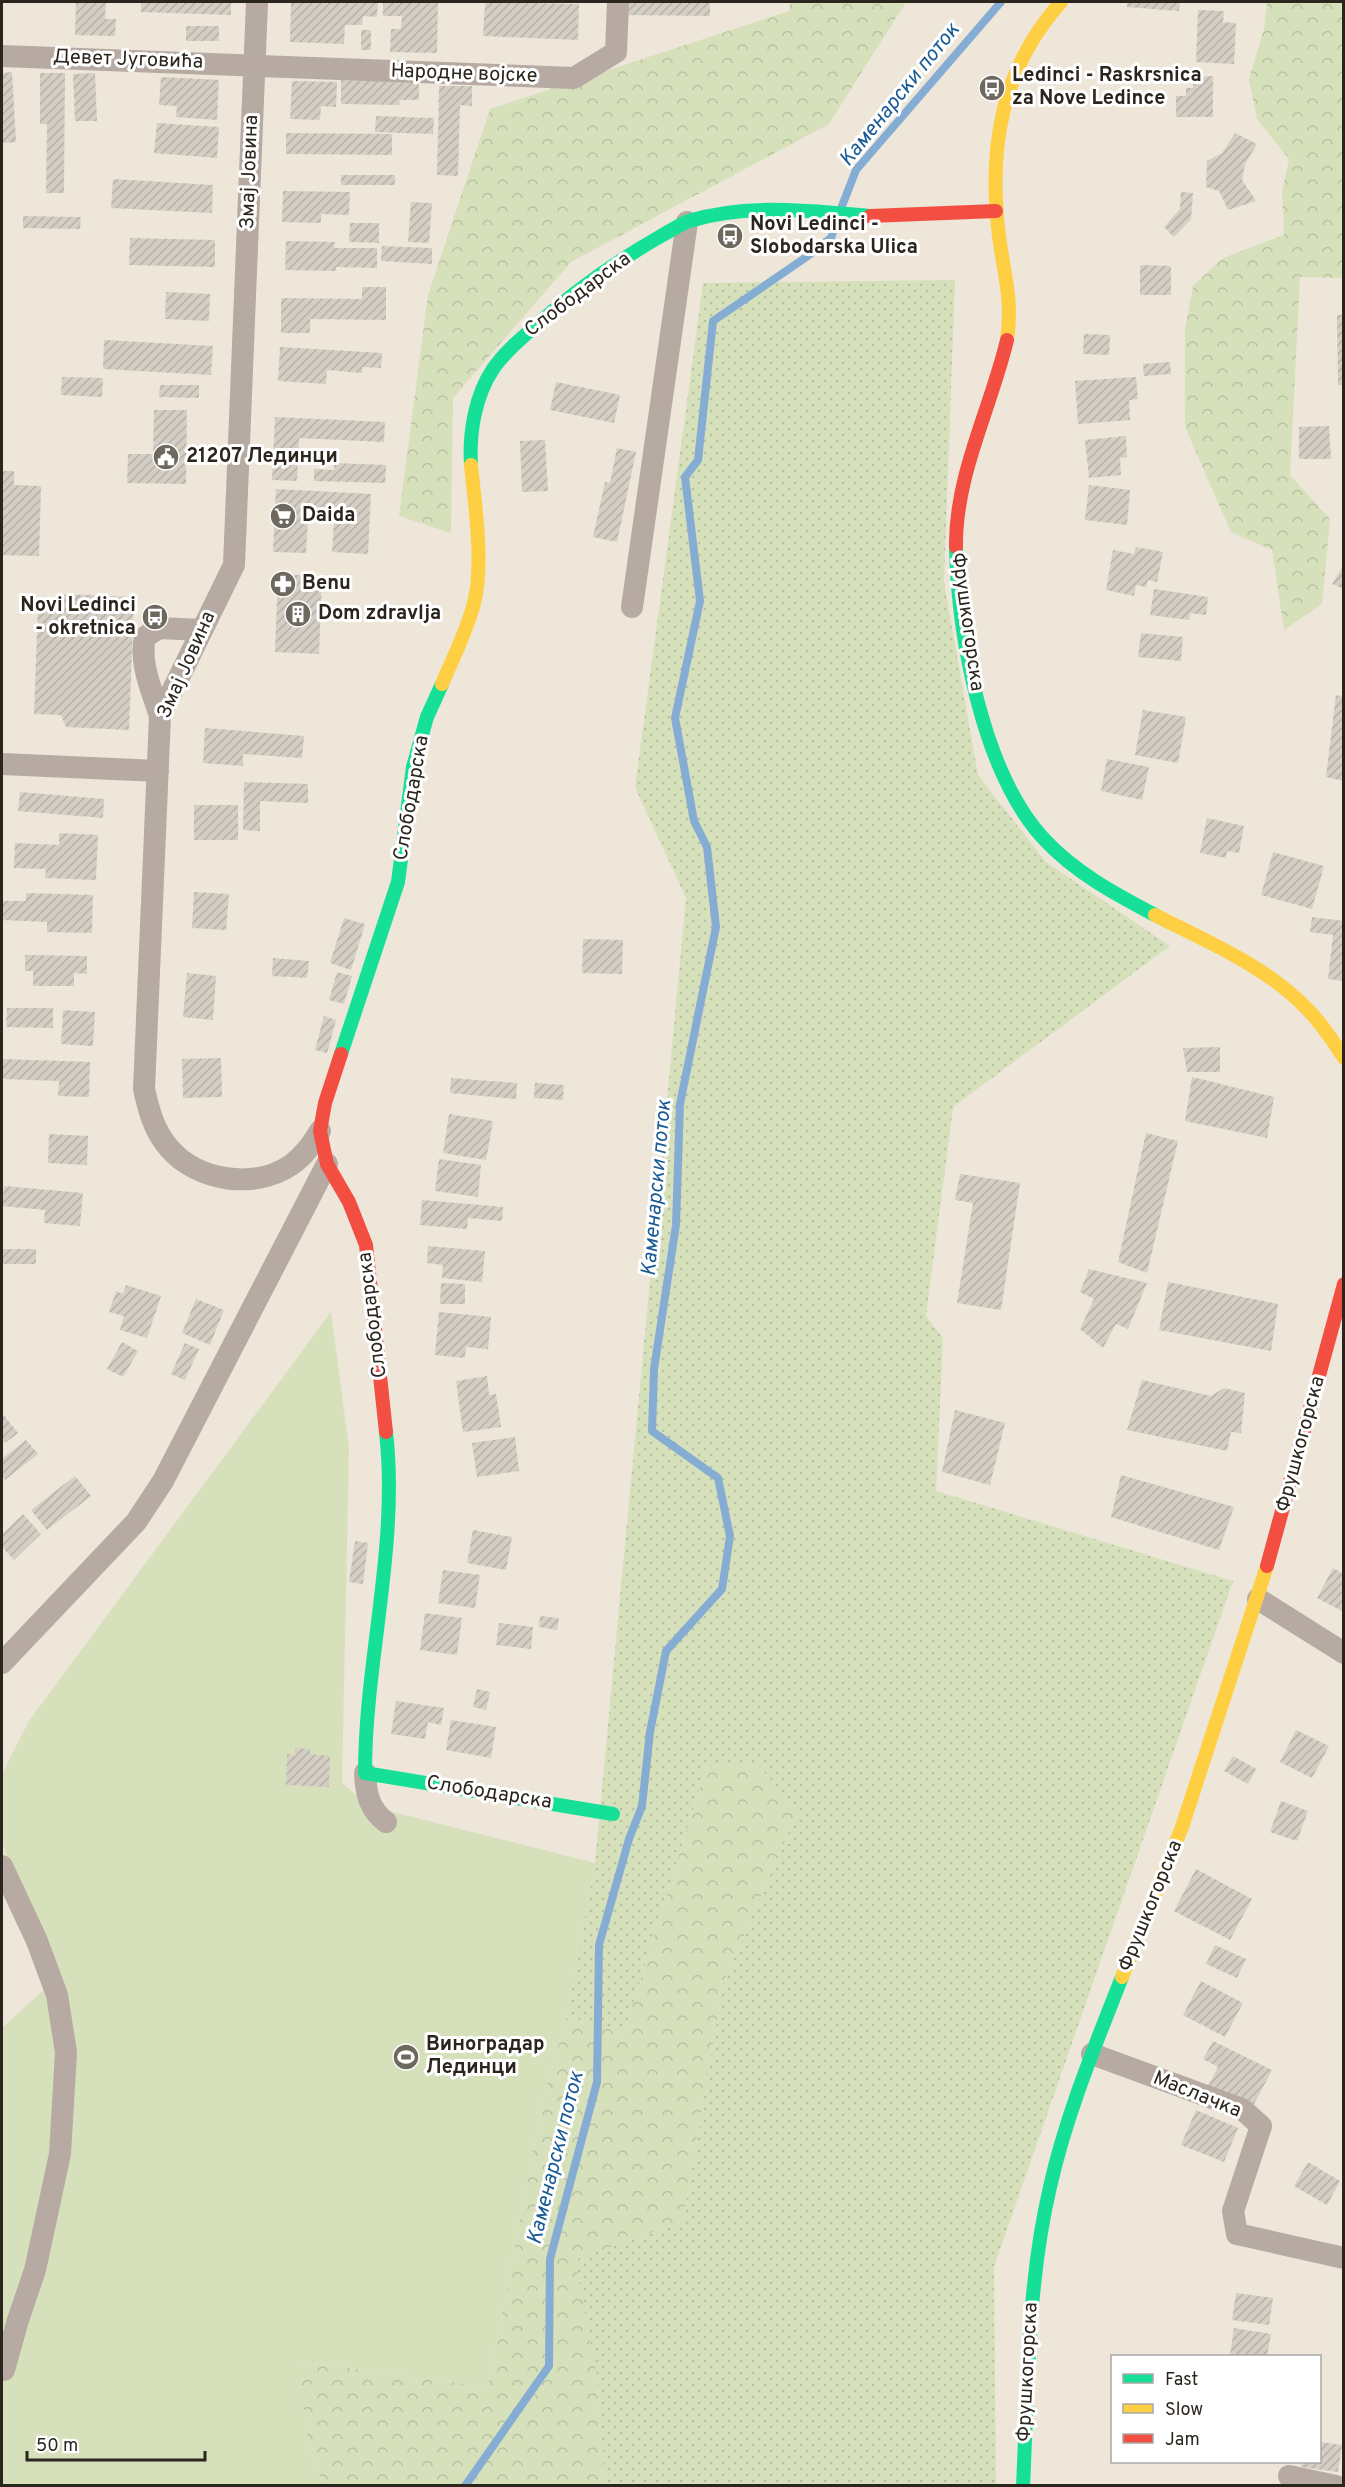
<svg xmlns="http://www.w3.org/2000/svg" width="1345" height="2487" font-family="Overpass,sans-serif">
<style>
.grass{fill:#d6e1bc}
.forest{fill:url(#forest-crowns)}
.park{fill:url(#park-dots)}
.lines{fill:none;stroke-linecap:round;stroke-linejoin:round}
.stream{stroke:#85add4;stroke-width:8}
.building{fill:url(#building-hatch)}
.street{stroke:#b6aaa2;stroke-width:22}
.fast{stroke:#16e098;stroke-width:14}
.slow{stroke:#ffcf43;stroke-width:14}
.jam{stroke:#f24e42;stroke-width:14}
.labels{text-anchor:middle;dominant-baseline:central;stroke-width:6;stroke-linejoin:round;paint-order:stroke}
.street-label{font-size:20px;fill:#2a251d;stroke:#fff}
.poi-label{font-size:20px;font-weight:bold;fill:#2a251d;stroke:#fff;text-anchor:start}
.water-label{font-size:21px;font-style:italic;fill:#195a94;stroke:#fff}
</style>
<defs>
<pattern id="forest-crowns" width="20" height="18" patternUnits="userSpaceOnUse" patternTransform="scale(1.5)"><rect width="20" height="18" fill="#d6e1bc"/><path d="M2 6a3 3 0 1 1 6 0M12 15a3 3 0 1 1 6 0" fill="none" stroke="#b8c1a1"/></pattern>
<pattern id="park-dots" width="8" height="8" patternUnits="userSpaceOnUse" patternTransform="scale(1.5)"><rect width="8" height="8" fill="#d6e1bc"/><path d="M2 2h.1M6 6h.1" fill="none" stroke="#b8c1a1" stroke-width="1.8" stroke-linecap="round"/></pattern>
<pattern id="building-hatch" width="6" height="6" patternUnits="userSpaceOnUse" patternTransform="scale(1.5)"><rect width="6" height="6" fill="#d4cec4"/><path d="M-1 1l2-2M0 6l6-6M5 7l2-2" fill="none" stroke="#b6b1a8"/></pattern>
</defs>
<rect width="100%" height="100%" fill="#ede6d9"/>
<path class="grass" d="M 331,1312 L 349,1448 L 342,1783 L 369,1806 L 595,1863 L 567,2016 L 543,2098 L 488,2387 L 298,2361 L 309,2449 L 323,2485 L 2,2485 L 2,2028 L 48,1986 L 2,1841 L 2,1774 L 29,1721 Z"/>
<path class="forest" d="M 790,2 L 906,2 L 829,124 L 571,262 L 453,398 L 451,533 L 399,516 L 428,295 L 490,109 L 789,11 Z
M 1267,2 L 1343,2 L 1344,7 L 1343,278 L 1300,277 L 1290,475 L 1330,519 L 1322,604 L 1284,630 L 1272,550 L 1231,532 L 1185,427 L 1185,330 L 1193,286 L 1223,258 L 1284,235 L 1282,192 L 1289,159 L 1257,119 L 1249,79 L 1264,29 Z
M 757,1764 L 798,1811 L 724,1981 L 683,2221 L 576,2260 L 597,2376 L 605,2485 L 323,2485 L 309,2449 L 297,2361 L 488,2387 L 543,2098 L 567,2016 L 624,2033 L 706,1767 Z"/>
<path class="park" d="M 955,280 L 944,582 L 978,775 L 1046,862 L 1170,946 L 953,1107 L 926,1316 L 943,1338 L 936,1491 L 1233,1581 L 994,2267 L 996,2485 L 605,2485 L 597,2376 L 575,2260 L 683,2221 L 724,1981 L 798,1811 L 757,1764 L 706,1767 L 624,2033 L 567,2016 L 595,1863 L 686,898 L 635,787 L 703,283 Z"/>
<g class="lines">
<path class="stream" d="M 842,206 L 856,170 L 1001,2
M 465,2486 L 549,2366 L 550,2259 L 597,2082 L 599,1945 L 629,1839 L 642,1806 L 650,1732 L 666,1651 L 722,1589 L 730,1536 L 718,1478 L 652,1431 L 654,1369 L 676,1225 L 680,1104 L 716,927 L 707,847 L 694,821 L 675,718 L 700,601 L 685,477 L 698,460 L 713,321 L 805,258 L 831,238 L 837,220"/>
</g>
<path class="building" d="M 76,2 L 106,2 L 105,19 L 116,19 L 115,36 L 75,35 Z
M 141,2 L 231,2 L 231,15 L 141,12 Z
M 291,2 L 378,2 L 377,17 L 363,16 L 362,25 L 345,25 L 344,44 L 290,42 Z
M 383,2 L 438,2 L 437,53 L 390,52 L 391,29 L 401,29 L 402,16 L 383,16 Z
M 485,2 L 579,4 L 578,40 L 483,36 Z
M 625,2 L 710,2 L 710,16 L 625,15 Z
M 1127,2 L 1180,2 L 1179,11 L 1127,7 Z
M 1198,10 L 1224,11 L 1223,22 L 1236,23 L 1234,64 L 1196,62 Z
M 186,26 L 219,26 L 219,41 L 186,41 Z
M 361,30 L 371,30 L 371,50 L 361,50 Z
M 12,72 L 16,142 L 2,143 L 2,73 Z
M 40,73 L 65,73 L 64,193 L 46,193 L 47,124 L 40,124 Z
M 95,73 L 97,121 L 75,121 L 73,74 Z
M 1213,76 L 1213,117 L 1176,117 L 1176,96 L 1186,96 L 1186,88 L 1193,88 L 1193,77 Z
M 161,77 L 219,80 L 217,120 L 176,117 L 177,106 L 159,105 Z
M 341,80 L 419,82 L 419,100 L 400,100 L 399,105 L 341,104 Z
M 292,81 L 337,82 L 336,107 L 321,106 L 320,120 L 290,119 Z
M 439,86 L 472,86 L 472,106 L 460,105 L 458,176 L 437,175 Z
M 376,116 L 434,118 L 433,134 L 375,132 Z
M 157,123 L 219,127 L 217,158 L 154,153 Z
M 286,133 L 392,134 L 392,155 L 286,154 Z
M 1235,133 L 1257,144 L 1245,164 L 1242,180 L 1256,201 L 1228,210 L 1219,191 L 1206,187 L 1207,161 L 1222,153 Z
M 341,175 L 395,175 L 395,185 L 341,185 Z
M 113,179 L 213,185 L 212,213 L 111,208 Z
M 283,191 L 350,192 L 349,215 L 321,214 L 321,223 L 282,222 Z
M 1181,192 L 1193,193 L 1191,219 L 1174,237 L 1164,227 L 1180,209 Z
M 411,202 L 432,203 L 429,243 L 408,242 Z
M 23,216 L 81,217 L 80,229 L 23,228 Z
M 350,223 L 379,223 L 379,243 L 349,242 Z
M 130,238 L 215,240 L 215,267 L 129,265 Z
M 286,241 L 335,242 L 334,248 L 377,248 L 377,268 L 336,267 L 336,271 L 285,270 Z
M 382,246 L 432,248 L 432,264 L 381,261 Z
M 1140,265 L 1171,266 L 1171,295 L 1140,295 Z
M 362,287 L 386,287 L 386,320 L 310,319 L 310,333 L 281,333 L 281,298 L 362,299 Z
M 166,292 L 210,294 L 209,321 L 165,319 Z
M 1337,315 L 1344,315 L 1344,385 L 1338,385 Z
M 1084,334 L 1110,335 L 1109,355 L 1083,354 Z
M 104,340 L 213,346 L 211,375 L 103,369 Z
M 280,347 L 382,353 L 381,368 L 362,367 L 362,373 L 327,370 L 326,384 L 278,381 Z
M 1170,362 L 1171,374 L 1144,376 L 1143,364 Z
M 62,377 L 103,378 L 102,397 L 61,395 Z
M 1136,377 L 1138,399 L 1129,400 L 1130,420 L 1078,424 L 1075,381 Z
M 556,382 L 620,395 L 614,423 L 550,410 Z
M 160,385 L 199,385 L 199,398 L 159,397 Z
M 154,410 L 187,410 L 186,484 L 127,483 L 128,454 L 153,454 Z
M 275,417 L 385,422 L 384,442 L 299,438 L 297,481 L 272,480 Z
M 1329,426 L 1331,459 L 1299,459 L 1299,427 Z
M 1126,436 L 1127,457 L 1120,458 L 1121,475 L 1089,478 L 1085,440 Z
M 545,440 L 548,491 L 522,492 L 520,441 Z
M 617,448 L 636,452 L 617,542 L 593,537 L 605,482 L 610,483 Z
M 334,463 L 386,465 L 385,483 L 314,481 L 314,469 L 334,470 Z
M 2,471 L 14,471 L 14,485 L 41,486 L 39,556 L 2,555 Z
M 1089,485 L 1130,490 L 1127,525 L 1085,520 Z
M 276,489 L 371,494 L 368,554 L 332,552 L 334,521 L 308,519 L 306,553 L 273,552 Z
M 1136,547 L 1163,552 L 1157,582 L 1148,580 L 1146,587 L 1136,585 L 1134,596 L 1106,590 L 1113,550 L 1134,554 Z
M 1344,564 L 1344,589 L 1332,584 Z
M 278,574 L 322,576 L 319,654 L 275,652 Z
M 1154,589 L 1208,597 L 1206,615 L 1190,613 L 1189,620 L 1150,615 Z
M 64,594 L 134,597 L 129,730 L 66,727 L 61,715 L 34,714 L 38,607 L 64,608 Z
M 1141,633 L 1183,637 L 1181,661 L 1138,657 Z
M 1336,695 L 1344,697 L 1344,781 L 1326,777 Z
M 1143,710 L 1186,717 L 1178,763 L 1135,755 Z
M 205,728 L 304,736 L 302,758 L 243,754 L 243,766 L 203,763 Z
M 1107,759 L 1149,767 L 1142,800 L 1101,791 Z
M 244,782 L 308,784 L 308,803 L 260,801 L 260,831 L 243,830 Z
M 20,792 L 104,799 L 103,818 L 18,811 Z
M 194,805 L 238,805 L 238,840 L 194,840 Z
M 1207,818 L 1244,826 L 1239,853 L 1227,851 L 1226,858 L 1200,853 Z
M 59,833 L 98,835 L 96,880 L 45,878 L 46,869 L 14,868 L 15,843 L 59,845 Z
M 1273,852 L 1324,866 L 1312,909 L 1261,895 Z
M 194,892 L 229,894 L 226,930 L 192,928 Z
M 26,893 L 93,895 L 92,933 L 47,932 L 47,922 L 2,920 L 2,901 L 26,901 Z
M 1312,917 L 1344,921 L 1344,981 L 1328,979 L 1333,935 L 1310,932 Z
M 344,918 L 365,924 L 351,970 L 330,963 Z
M 583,939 L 623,940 L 622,974 L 582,973 Z
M 25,955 L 87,956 L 87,974 L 74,973 L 74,986 L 33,986 L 33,971 L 25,971 Z
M 273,958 L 309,961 L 307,978 L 272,976 Z
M 337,972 L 352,976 L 344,1004 L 329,1000 Z
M 187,973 L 216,976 L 213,1020 L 183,1017 Z
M 7,1008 L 53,1008 L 53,1028 L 6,1027 Z
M 63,1010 L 95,1012 L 93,1046 L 61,1044 Z
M 324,1016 L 336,1020 L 327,1053 L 315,1050 Z
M 1220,1047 L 1220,1072 L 1187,1072 L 1183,1048 Z
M 221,1058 L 222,1097 L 183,1098 L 182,1059 Z
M 2,1059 L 90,1062 L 89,1097 L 58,1096 L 59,1081 L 2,1079 Z
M 1192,1077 L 1274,1097 L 1267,1138 L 1185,1121 Z
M 451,1078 L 517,1083 L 516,1099 L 450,1093 Z
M 535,1083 L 564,1085 L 563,1100 L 534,1098 Z
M 449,1114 L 493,1121 L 486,1160 L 443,1153 Z
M 1146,1133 L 1178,1141 L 1147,1273 L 1118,1262 Z
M 49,1134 L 88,1136 L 87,1165 L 48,1163 Z
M 439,1159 L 481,1165 L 478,1197 L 435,1191 Z
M 960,1174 L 1020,1183 L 1001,1310 L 957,1303 L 973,1203 L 955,1200 Z
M 4,1186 L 83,1193 L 80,1226 L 44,1223 L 45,1210 L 2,1206 Z
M 422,1200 L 503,1207 L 502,1221 L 468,1218 L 467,1229 L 420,1225 Z
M 428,1246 L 485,1251 L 482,1282 L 442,1278 L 443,1265 L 427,1263 Z
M 2,1249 L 36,1249 L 36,1264 L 2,1264 Z
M 1089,1269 L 1147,1283 L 1128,1329 L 1116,1324 L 1103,1348 L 1080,1329 L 1094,1299 L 1080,1292 Z
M 1168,1282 L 1278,1304 L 1271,1351 L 1159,1330 Z
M 441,1283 L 465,1284 L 465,1304 L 440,1304 Z
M 126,1285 L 161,1296 L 147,1338 L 120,1330 L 124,1316 L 109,1312 L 116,1291 L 123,1294 Z
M 196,1299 L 224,1310 L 210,1345 L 182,1333 Z
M 439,1312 L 491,1317 L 488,1349 L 466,1347 L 465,1358 L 435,1355 Z
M 122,1342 L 138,1351 L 123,1377 L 107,1369 Z
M 185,1343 L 199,1349 L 185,1380 L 171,1374 Z
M 487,1376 L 489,1395 L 496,1394 L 501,1427 L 463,1432 L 456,1381 Z
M 1142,1380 L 1211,1396 L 1224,1388 L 1245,1393 L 1241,1433 L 1231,1432 L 1227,1451 L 1127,1430 Z
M 955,1410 L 1005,1423 L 990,1485 L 942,1472 Z
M 2,1413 L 18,1433 L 5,1443 L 2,1439 Z
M 515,1437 L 519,1471 L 477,1477 L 472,1443 Z
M 26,1440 L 38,1454 L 5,1480 L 2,1476 L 2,1459 Z
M 1121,1475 L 1234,1507 L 1219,1550 L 1111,1517 Z
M 75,1476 L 91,1496 L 47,1530 L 31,1510 Z
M 23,1514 L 41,1534 L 14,1560 L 2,1547 L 2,1534 Z
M 473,1530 L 512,1537 L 506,1570 L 467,1563 Z
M 355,1541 L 368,1543 L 363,1584 L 349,1582 Z
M 1333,1568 L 1344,1574 L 1344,1612 L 1317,1598 Z
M 443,1570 L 480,1575 L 475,1608 L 438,1603 Z
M 425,1613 L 462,1618 L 457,1655 L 420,1650 Z
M 540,1616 L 559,1618 L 557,1630 L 539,1627 Z
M 499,1623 L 533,1627 L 531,1649 L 496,1645 Z
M 477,1689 L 490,1692 L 486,1710 L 473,1707 Z
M 396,1701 L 444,1708 L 441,1725 L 428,1722 L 425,1739 L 391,1734 Z
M 451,1720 L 496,1727 L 491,1758 L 446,1750 Z
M 1296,1730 L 1329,1746 L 1312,1778 L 1280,1762 Z
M 295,1748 L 310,1749 L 310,1754 L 330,1756 L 329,1787 L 286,1785 L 287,1754 L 295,1755 Z
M 1233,1756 L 1256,1769 L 1248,1784 L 1224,1771 Z
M 1281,1801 L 1308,1811 L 1297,1841 L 1270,1832 Z
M 1196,1869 L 1252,1899 L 1230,1940 L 1174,1911 Z
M 1215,1945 L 1246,1959 L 1237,1978 L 1206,1964 Z
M 1201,1981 L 1243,2003 L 1225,2037 L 1183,2015 Z
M 1213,2041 L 1272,2070 L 1252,2108 L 1208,2086 L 1218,2067 L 1203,2059 Z
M 1196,2110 L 1238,2128 L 1224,2162 L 1181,2145 Z
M 1308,2162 L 1340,2181 L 1327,2205 L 1294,2186 Z
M 1236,2293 L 1273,2298 L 1269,2325 L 1232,2320 Z
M 1234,2328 L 1271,2334 L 1267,2356 L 1230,2355 Z
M 1320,2442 L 1342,2445 L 1338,2472 L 1301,2467 L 1302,2462 L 1320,2462 Z"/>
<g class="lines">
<path class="street" d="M 257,2 L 234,565 L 160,716 L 144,1089 C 149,1111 154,1131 169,1148 C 197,1181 254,1190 291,1165 C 304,1156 312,1144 320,1131
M 2,56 L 574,78 L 616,52 L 618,2
M 632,607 L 687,222
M 160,716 C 152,691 139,663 145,637 L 159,628 L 202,630
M 2,764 L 158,771
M 1258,1599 L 1344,1653
M 2,1663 L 136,1522 L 163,1481 L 327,1164
M 365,1773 C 366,1794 369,1809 386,1822
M 2,1866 L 37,1941 L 57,1995 L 66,2052 L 60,2154 L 35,2270 L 18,2320 L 4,2370
M 1092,2054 L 1242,2109 L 1261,2126 L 1233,2211 L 1237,2234 L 1344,2258
M 1289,2476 L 1336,2486"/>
<path class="fast" d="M 471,465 C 469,433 475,396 493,369 C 503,354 518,341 532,329 C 571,294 615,262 661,236 C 670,231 679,225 689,221 C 747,203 811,211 870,216
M 956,547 C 958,635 982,771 1043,838 C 1074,872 1115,894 1155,915
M 341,1054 L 398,882 L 413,767 L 427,717 L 442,684
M 386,1432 C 399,1546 365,1660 365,1773 L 613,1814
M 1023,2486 C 1028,2387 1027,2285 1050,2187 C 1066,2115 1095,2046 1122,1977"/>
<path class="slow" d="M 1007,340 C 1013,300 1004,275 999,236 C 988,149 1001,69 1061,2
M 442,684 C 453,658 467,631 474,603 C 484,565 475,505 471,465
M 1155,915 C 1207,942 1267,966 1308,1010 C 1322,1024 1333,1041 1344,1058
M 1122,1977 L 1182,1827 L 1267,1566"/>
<path class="jam" d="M 870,216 L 996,211
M 956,547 C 955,475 991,408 1007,340
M 341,1054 L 325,1103 L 320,1131 L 327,1164 L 349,1202 L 366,1245 L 386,1432
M 1267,1566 L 1344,1284"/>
</g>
<defs>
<symbol id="bus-disc" viewBox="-11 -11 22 22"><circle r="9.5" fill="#6e695f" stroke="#fff"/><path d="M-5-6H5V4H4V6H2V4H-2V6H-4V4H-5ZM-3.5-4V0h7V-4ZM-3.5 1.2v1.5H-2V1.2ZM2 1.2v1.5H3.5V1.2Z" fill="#fff"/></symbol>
<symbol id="civic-disc" viewBox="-11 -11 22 22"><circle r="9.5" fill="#6e695f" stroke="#fff"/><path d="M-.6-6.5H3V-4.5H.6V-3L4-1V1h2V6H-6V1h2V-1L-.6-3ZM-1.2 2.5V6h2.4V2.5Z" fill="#fff"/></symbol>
<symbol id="supermarket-disc" viewBox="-11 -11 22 22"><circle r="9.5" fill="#6e695f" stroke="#fff"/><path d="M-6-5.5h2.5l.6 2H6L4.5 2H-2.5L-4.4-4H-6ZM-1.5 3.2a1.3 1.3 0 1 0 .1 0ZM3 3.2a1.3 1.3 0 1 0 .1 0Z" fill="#fff"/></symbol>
<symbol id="pharmacy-disc" viewBox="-11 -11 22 22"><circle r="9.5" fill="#6e695f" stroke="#fff"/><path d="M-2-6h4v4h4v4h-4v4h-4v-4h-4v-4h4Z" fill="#fff"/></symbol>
<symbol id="building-disc" viewBox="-11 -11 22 22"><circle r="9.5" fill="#6e695f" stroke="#fff"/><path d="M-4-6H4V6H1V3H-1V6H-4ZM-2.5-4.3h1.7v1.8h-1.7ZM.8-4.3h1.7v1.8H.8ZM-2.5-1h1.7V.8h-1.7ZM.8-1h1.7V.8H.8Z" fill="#fff"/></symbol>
<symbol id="stadium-disc" viewBox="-11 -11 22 22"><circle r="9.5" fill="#6e695f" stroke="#fff"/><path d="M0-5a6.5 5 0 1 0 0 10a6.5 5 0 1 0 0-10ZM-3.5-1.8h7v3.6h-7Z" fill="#fff"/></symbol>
</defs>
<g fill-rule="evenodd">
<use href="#bus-disc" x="977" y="73" width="30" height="30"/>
<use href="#bus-disc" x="715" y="221" width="30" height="30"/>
<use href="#civic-disc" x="151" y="442" width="30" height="30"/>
<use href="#supermarket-disc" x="268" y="501" width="30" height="30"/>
<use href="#pharmacy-disc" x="268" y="569" width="30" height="30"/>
<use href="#building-disc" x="283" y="599" width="30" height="30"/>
<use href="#bus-disc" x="140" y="602" width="30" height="30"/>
<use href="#stadium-disc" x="391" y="2042" width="30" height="30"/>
</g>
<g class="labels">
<g class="street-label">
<text transform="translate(128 60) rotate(2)">Девет Југовића</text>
<text transform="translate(464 74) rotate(2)">Народне војске</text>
<text transform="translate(250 172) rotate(-88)">Змај Јовина</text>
<text transform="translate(578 295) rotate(-37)">Слободарска</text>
<text transform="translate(967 622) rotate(82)">Фрушкогорска</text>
<text transform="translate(187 665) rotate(-66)">Змај Јовина</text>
<text transform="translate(412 798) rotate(-80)">Слободарска</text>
<text transform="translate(373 1315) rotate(-97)">Слободарска</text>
<text transform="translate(1301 1444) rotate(-75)">Фрушкогорска</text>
<text transform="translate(489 1793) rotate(9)">Слободарска</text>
<text transform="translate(1151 1906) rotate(-68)">Фрушкогорска</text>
<text transform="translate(1197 2095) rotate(22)">Маслачка</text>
<text transform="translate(1028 2372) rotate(-87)">Фрушкогорска</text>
</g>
<g class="poi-label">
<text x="1012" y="76">Ledinci - Raskrsnica<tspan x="1012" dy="23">za Nove Ledince</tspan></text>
<text x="750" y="225">Novi Ledinci -<tspan x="750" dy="23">Slobodarska Ulica</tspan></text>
<text x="186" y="457">21207 Лединци</text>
<text x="302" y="516">Daida</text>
<text x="302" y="584">Benu</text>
<text x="136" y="606" text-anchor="end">Novi Ledinci<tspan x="136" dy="23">- okretnica</tspan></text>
<text x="318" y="614">Dom zdravlja</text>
<text x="426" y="2045">Виноградар<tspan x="426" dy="23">Лединци</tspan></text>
</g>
<g class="water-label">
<text transform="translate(900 95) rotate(-51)">Каменарски поток</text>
<text transform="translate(657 1188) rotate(-85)">Каменарски поток</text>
<text transform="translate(556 2158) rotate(-76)">Каменарски поток</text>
</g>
</g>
<rect width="1345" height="2487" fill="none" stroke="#2a251d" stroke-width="6"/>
<rect x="1111" y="2355" width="210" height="108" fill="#ffffff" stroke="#aaa8a5" stroke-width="1.5"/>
<rect x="1123" y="2374" width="30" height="9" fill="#16e098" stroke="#aaa8a5" stroke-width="1.5"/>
<text x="1165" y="2385" font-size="18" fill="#2a251d">Fast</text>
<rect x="1123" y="2404" width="30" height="9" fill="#ffcf43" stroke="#aaa8a5" stroke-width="1.5"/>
<text x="1165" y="2415" font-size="18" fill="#2a251d">Slow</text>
<rect x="1123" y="2434" width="30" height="9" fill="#f24e42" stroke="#aaa8a5" stroke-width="1.5"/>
<text x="1165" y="2445" font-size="18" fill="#2a251d">Jam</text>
<path d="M27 2451v9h178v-9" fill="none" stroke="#2a251d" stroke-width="3"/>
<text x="36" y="2451" font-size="18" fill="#2a251d" stroke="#ffffff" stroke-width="4.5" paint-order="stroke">50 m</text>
</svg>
